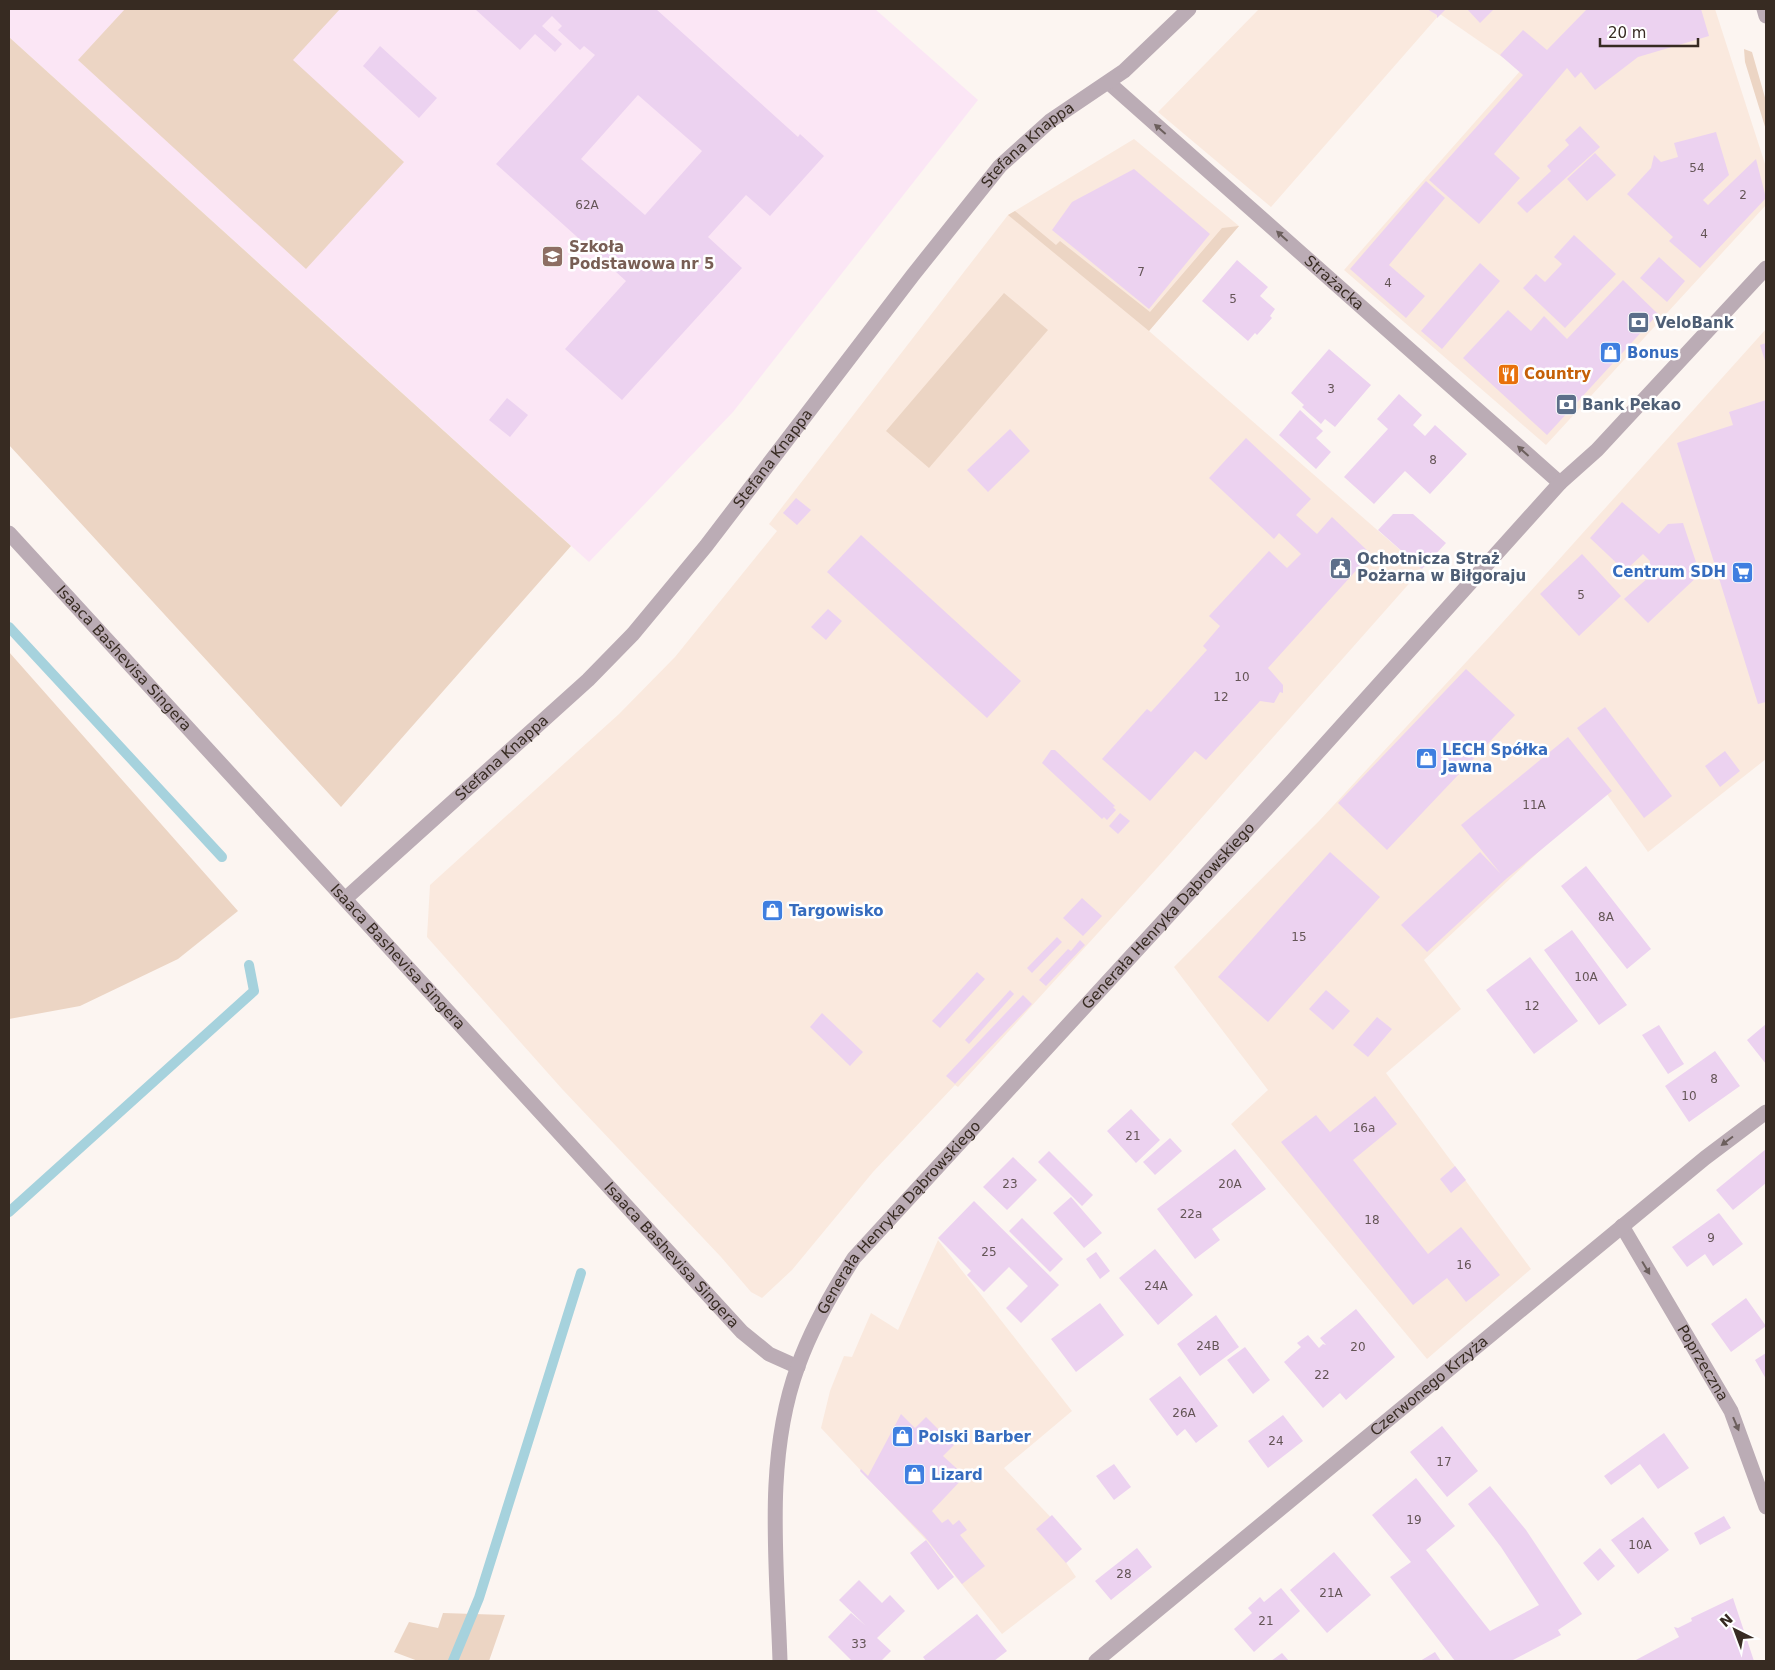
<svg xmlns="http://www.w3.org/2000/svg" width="1775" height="1670" font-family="'DejaVu Sans',sans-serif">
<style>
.built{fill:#fae9de}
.education{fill:#fbe6f5}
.green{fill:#ecd5c4}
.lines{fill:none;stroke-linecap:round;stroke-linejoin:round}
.stream{stroke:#a6d2dd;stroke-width:10}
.building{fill:#ecd2f0;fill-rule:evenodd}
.minor{stroke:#bbacb5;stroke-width:15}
.oneway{fill:#6c5f5d}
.labels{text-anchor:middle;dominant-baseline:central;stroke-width:5;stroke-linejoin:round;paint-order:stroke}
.number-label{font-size:12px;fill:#645556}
.street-label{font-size:15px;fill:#372b22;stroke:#fff}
.education-label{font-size:15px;font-weight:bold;fill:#785e54;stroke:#fff;text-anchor:start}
.service-label{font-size:15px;font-weight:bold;fill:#4e5e75;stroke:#fff;text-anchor:start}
.shop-label{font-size:15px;font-weight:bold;fill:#366cbe;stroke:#fff;text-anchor:start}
.food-label{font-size:15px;font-weight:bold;fill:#c56008;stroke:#fff;text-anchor:start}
</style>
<rect width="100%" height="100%" fill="#fcf5f1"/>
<path class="built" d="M 1259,9 L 1715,9 L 1766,167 L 1766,205 L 1546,445 L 1344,270 L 1521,70 L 1440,14 L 1271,207 L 1158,112 Z
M 1134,139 L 1239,226 L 1149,331 L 1422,569 L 1167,857 L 958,1087 L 955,1085 L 873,1172 L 792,1270 L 762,1298 L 751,1292 L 721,1257 L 563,1090 L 427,937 L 430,885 L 619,714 L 675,657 L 777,531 L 769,524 L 1008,215 Z
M 1766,329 L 1766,759 L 1648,852 L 1604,790 L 1424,960 L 1461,1009 L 1386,1073 L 1531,1269 L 1427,1359 L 1231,1124 L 1268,1090 L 1174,967 L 1320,820 L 1493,633 Z
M 938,1240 L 1072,1411 L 1004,1468 L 1079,1547 L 1065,1561 L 1076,1577 L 1002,1634 L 926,1540 L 821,1428 L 830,1391 L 844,1356 L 852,1357 L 871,1313 L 898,1330 Z"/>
<path class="education" d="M 9,9 L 875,9 L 978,100 L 733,412 L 589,562 L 9,37 Z"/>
<path class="green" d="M 125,9 L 340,9 L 293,60 L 404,162 L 306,269 L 78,60 Z
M 9,37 L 571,546 L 341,807 L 9,445 Z
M 1744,49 L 1752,52 L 1766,101 L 1766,130 L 1745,62 Z
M 1015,211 L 1056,245 L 1060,241 L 1150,312 L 1222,228 L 1239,226 L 1149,331 L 1008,215 Z
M 1004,293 L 1048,330 L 929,468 L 886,431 Z
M 9,652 L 238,911 L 178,959 L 80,1006 L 9,1019 Z
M 443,1613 L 505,1615 L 489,1661 L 418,1661 L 394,1652 L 409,1622 L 438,1628 Z"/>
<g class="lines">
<path class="stream" d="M 9,627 L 222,857
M 9,1212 L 254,991 L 249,965
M 453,1661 L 479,1598 L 581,1273"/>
</g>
<path class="building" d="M 475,9 L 656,9 L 798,137 L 800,134 L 824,156 L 770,216 L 746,195 L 708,237 L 742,268 L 622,400 L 565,349 L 626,281 L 496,164 L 595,55 L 584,46 L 580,50 L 558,30 L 562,26 L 552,16 L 542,26 L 562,44 L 555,52 L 535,34 L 520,50 ZM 638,95 L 702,151 L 645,215 L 581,159 Z
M 1427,9 L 1446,9 L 1437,18 L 1437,15 Z
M 1467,9 L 1494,9 L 1480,23 Z
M 1587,9 L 1701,9 L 1709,36 L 1638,57 L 1595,90 L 1581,72 L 1575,78 L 1567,68 L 1494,154 L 1520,178 L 1479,224 L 1429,180 L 1523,75 L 1500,55 L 1523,30 L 1547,50 Z
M 380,46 L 437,98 L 419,118 L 363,66 Z
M 1580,126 L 1600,147 L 1527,213 L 1517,203 L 1551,171 L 1547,166 L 1569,145 L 1565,140 Z
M 1716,132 L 1729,175 L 1703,200 L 1708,205 L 1756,159 L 1766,198 L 1700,268 L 1669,241 L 1673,237 L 1627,194 L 1651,168 L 1654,155 L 1661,162 L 1678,157 L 1674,143 Z
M 1595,153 L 1616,175 L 1587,201 L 1567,179 Z
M 1134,169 L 1210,234 L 1149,309 L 1052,230 L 1072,202 Z
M 1426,181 L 1445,198 L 1389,265 L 1425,296 L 1406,318 L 1350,269 Z
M 1574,235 L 1616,274 L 1565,328 L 1523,288 L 1536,274 L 1545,282 L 1562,264 L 1554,257 Z
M 1659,257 L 1685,281 L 1667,302 L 1640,278 Z
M 1237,260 L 1268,287 L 1260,296 L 1275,309 L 1270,316 L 1272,318 L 1257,335 L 1255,333 L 1248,341 L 1202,301 Z
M 1480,263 L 1500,281 L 1442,349 L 1421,331 Z
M 1623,280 L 1658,314 L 1547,435 L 1463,358 L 1508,310 L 1531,331 L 1544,316 L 1567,339 Z
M 1766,343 L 1766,364 L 1760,345 Z
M 1329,349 L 1371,385 L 1335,427 L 1325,419 L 1321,424 L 1302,407 L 1304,405 L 1291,393 Z
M 1399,394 L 1422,415 L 1413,425 L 1425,436 L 1435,425 L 1467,454 L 1430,494 L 1405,471 L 1374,504 L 1344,477 L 1388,429 L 1377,419 Z
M 507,398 L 528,415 L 510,437 L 489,420 Z
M 1766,400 L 1766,702 L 1758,704 L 1677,443 L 1733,425 L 1729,412 Z
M 1300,410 L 1323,431 L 1316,438 L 1331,452 L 1316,469 L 1279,435 Z
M 1010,429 L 1030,451 L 988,492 L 967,470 Z
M 1246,438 L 1311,499 L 1296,515 L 1317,534 L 1332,517 L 1371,554 L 1268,668 L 1283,685 L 1283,693 L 1280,692 L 1274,703 L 1260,701 L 1206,760 L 1195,751 L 1150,801 L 1102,759 L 1147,709 L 1151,712 L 1207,650 L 1203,646 L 1220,626 L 1209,616 L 1269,551 L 1287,568 L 1301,554 L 1279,533 L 1274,539 L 1209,478 Z
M 796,498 L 811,510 L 797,525 L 783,513 Z
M 1622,502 L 1659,534 L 1668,524 L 1683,523 L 1700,574 L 1648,623 L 1624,599 L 1649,577 L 1650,561 L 1643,554 L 1625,571 L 1590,538 Z
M 1393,514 L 1413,514 L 1446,543 L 1422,569 L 1378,530 Z
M 861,535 L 1021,681 L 987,718 L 827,572 Z
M 1582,554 L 1621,596 L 1579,636 L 1540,594 Z
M 828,609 L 842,621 L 826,640 L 811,627 Z
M 1466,669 L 1515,715 L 1387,850 L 1338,803 Z
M 1605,707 L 1672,796 L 1644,818 L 1577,728 Z
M 1568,737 L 1612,791 L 1506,879 L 1427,952 L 1401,925 L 1480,852 L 1501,874 L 1461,825 Z
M 1051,750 L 1055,750 L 1115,806 L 1113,807 L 1116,810 L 1107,820 L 1104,817 L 1102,819 L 1042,763 Z
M 1725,751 L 1740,771 L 1720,787 L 1705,766 Z
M 1120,813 L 1130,821 L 1118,834 L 1109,826 Z
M 1330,852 L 1380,897 L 1268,1022 L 1218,977 Z
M 1586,866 L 1651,949 L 1627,969 L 1561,886 Z
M 1082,898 L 1102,916 L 1083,936 L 1063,918 Z
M 1572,930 L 1627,1005 L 1599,1025 L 1544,950 Z
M 1057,937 L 1062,942 L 1032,973 L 1027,968 Z
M 1080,940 L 1085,945 L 1046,986 L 1039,980 L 1068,949 L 1071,951 Z
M 1530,957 L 1578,1021 L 1534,1054 L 1486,990 Z
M 977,972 L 985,979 L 940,1028 L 932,1021 Z
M 1010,990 L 1014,994 L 969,1044 L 965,1040 Z
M 1326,990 L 1350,1011 L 1333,1030 L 1309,1009 Z
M 1023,995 L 1032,1004 L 955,1084 L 946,1076 Z
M 822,1013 L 863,1052 L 850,1066 L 810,1027 Z
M 1377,1017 L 1392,1029 L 1368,1057 L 1353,1045 Z
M 1766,1024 L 1766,1064 L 1747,1040 Z
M 1659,1025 L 1684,1064 L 1668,1074 L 1642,1035 Z
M 1715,1051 L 1740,1086 L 1689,1122 L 1665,1086 Z
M 1375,1096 L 1397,1124 L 1353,1160 L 1428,1254 L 1461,1227 L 1500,1275 L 1466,1302 L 1447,1278 L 1413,1305 L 1281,1142 L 1316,1115 L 1330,1132 Z
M 1131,1109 L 1160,1140 L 1136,1163 L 1107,1131 Z
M 1170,1138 L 1182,1151 L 1155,1175 L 1143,1162 Z
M 1235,1149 L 1266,1189 L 1212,1229 L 1220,1240 L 1195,1259 L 1157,1209 Z
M 1766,1149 L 1766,1183 L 1733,1210 L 1716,1190 Z
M 1049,1151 L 1093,1195 L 1082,1206 L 1038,1162 Z
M 1013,1157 L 1037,1180 L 1007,1210 L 983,1187 Z
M 1455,1166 L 1466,1180 L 1451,1193 L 1440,1179 Z
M 1071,1197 L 1102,1233 L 1084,1248 L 1053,1213 Z
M 974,1201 L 1059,1285 L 1021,1323 L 1006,1308 L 1028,1286 L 1009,1267 L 984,1292 L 967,1275 L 971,1271 L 938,1238 Z
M 1719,1213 L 1743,1244 L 1713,1266 L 1705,1254 L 1687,1267 L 1672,1247 Z
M 1022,1218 L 1063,1259 L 1050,1272 L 1009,1231 Z
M 1155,1249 L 1193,1295 L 1158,1325 L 1119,1278 Z
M 1096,1252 L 1110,1271 L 1100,1279 L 1086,1259 Z
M 1746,1298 L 1766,1326 L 1731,1352 L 1711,1324 Z
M 1100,1303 L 1124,1335 L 1076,1372 L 1051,1339 Z
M 1356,1309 L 1395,1357 L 1346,1400 L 1340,1393 L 1323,1408 L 1284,1362 L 1301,1347 L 1297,1343 L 1308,1335 L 1319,1348 L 1323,1344 L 1326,1345 L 1320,1338 Z
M 1216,1315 L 1239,1347 L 1200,1376 L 1177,1344 Z
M 1245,1347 L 1270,1380 L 1253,1394 L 1227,1360 Z
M 1766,1353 L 1766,1379 L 1755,1360 Z
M 1180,1376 L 1218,1426 L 1196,1443 L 1185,1429 L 1177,1436 L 1149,1399 Z
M 901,1414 L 915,1428 L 926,1417 L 954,1445 L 943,1456 L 965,1476 L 932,1511 L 942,1523 L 948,1519 L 953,1525 L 959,1520 L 967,1530 L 960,1535 L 985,1566 L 962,1584 L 925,1537 L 860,1471 L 861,1469 L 868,1476 Z
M 1283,1415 L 1303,1441 L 1268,1468 L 1248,1441 Z
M 1442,1426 L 1478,1471 L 1447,1497 L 1410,1452 Z
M 1664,1433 L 1689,1468 L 1658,1489 L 1640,1464 L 1611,1485 L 1604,1476 Z
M 1114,1464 L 1131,1487 L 1114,1500 L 1096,1476 Z
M 1416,1478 L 1455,1526 L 1426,1550 L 1490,1631 L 1539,1605 L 1501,1547 L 1468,1504 L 1490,1486 L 1526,1530 L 1582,1614 L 1558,1630 L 1561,1635 L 1511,1661 L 1455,1661 L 1390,1577 L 1411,1562 L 1372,1515 Z
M 1052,1515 L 1082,1549 L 1066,1563 L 1036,1529 Z
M 1724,1516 L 1731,1528 L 1700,1545 L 1694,1533 Z
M 1643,1517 L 1669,1550 L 1638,1574 L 1611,1540 Z
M 926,1540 L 954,1577 L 938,1590 L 910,1553 Z
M 1137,1548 L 1152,1567 L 1111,1600 L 1095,1581 Z
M 1600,1548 L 1615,1566 L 1598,1581 L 1583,1563 Z
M 1334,1552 L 1371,1595 L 1327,1633 L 1290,1590 Z
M 859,1580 L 882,1603 L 890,1595 L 905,1611 L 877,1638 L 891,1651 L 881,1661 L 852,1661 L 828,1637 L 851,1613 L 866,1626 L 839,1600 Z
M 1281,1588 L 1300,1611 L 1254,1652 L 1234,1629 L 1252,1613 L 1248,1608 L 1260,1597 L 1264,1602 Z
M 1733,1598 L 1754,1661 L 1634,1661 L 1679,1637 L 1674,1627 L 1678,1628 L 1692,1621 L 1691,1618 Z
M 977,1614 L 1007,1651 L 994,1661 L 926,1661 L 923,1657 Z
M 1435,1652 L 1441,1661 L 1420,1661 Z
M 1282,1653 L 1289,1661 L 1271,1661 Z"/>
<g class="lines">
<g class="minor">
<path d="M 1764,9 L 1766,16"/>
<path id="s1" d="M 1109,83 L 1560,483"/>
<path id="s2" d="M 9,533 L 742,1332 L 769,1354 L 798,1367"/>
<path id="s3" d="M 345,899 L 588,680 L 633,634 L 706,546 L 913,275 L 1000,166 L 1050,121 L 1124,71 L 1189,9"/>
<path id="s4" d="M 1622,1226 L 1731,1411 L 1766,1507"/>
<path id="s5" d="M 780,1661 C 777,1564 764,1459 798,1366 C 812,1327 832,1292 854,1258 L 1293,780 L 1560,483 L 1597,450 L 1766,268"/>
<path id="s6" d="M 1096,1661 L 1705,1158 L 1766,1112"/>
</g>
</g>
<defs><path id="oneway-solid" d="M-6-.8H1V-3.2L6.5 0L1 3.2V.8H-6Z" transform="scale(1.25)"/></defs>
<g class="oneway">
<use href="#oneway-solid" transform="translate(1160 129) rotate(-139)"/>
<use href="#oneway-solid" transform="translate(1282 236) rotate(-138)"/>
<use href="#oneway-solid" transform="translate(1523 451) rotate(-138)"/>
<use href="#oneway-solid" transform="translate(1727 1141) rotate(143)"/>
<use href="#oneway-solid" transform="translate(1646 1268) rotate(59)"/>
<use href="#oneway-solid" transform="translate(1736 1424) rotate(67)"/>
</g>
<defs>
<symbol id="school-square" viewBox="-11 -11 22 22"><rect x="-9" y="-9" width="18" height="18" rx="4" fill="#8d6e63" stroke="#fff"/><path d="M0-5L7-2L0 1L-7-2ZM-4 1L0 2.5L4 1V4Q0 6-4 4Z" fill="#fff"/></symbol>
<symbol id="bank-square" viewBox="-11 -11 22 22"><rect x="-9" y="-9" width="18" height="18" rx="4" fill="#5c6f8a" stroke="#fff"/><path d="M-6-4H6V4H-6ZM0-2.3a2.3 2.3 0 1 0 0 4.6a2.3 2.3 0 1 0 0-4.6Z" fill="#fff"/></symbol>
<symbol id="shop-square" viewBox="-11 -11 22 22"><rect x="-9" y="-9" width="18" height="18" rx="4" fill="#3f7fe0" stroke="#fff"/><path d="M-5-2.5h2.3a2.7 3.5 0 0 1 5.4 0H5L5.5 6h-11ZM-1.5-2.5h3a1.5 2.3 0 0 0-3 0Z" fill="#fff"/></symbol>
<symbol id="restaurant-square" viewBox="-11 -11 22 22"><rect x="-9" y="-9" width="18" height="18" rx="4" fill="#e8710a" stroke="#fff"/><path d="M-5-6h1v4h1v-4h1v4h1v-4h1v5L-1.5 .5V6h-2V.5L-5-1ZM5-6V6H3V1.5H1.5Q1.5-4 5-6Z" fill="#fff"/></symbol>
<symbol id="civic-square" viewBox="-11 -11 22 22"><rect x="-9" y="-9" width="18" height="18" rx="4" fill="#5c6f8a" stroke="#fff"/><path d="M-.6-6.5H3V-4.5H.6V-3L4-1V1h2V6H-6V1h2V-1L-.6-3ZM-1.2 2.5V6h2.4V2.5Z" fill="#fff"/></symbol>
<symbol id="supermarket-square" viewBox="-11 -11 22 22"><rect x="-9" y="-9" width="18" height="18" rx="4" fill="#3f7fe0" stroke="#fff"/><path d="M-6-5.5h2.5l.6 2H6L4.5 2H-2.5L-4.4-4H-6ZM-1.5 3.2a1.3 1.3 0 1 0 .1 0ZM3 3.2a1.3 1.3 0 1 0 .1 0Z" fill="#fff"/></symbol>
</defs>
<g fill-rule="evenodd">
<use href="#school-square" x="540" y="244" width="25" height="25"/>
<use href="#bank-square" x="1626" y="310" width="25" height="25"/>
<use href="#shop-square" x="1598" y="340" width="25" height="25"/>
<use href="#restaurant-square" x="1496" y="362" width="25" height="25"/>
<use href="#bank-square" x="1554" y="392" width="25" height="25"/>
<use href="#civic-square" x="1328" y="556" width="25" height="25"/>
<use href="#supermarket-square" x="1730" y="560" width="25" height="25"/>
<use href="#shop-square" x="1414" y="746" width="25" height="25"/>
<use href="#shop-square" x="760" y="898" width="25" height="25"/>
<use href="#shop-square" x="890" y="1424" width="25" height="25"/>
<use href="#shop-square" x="902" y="1462" width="25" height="25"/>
</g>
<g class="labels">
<g class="number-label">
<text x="1697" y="168">54</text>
<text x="1743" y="195">2</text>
<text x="587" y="205">62A</text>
<text x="1704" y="234">4</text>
<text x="1141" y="272">7</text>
<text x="1388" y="283">4</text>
<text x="1233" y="299">5</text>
<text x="1331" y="389">3</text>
<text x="1433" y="460">8</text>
<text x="1581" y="595">5</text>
<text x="1242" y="677">10</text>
<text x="1221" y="697">12</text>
<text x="1534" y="805">11A</text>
<text x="1606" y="917">8A</text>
<text x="1299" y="937">15</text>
<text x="1586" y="977">10A</text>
<text x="1532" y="1006">12</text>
<text x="1714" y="1079">8</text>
<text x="1689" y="1096">10</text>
<text x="1364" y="1128">16a</text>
<text x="1133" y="1136">21</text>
<text x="1010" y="1184">23</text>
<text x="1230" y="1184">20A</text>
<text x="1191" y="1214">22a</text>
<text x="1372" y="1220">18</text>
<text x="1711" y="1238">9</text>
<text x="989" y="1252">25</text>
<text x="1464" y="1265">16</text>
<text x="1156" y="1286">24A</text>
<text x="1208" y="1346">24B</text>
<text x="1358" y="1347">20</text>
<text x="1322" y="1375">22</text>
<text x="1184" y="1413">26A</text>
<text x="1276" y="1441">24</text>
<text x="1444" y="1462">17</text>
<text x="1414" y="1520">19</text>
<text x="1640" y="1545">10A</text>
<text x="1124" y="1574">28</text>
<text x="1331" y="1593">21A</text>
<text x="1266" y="1621">21</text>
<text x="859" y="1644">33</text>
</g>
<g class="street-label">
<text stroke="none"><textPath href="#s3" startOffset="1021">Stefana Knappa</textPath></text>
<text stroke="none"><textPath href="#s1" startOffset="301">Strażacka</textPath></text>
<text stroke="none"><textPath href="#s3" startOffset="616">Stefana Knappa</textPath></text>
<text stroke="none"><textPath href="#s2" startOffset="170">Isaaca Bashevisa Singera</textPath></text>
<text stroke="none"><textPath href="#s3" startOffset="211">Stefana Knappa</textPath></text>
<text stroke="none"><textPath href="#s5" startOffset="884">Generała Henryka Dąbrowskiego</textPath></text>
<text stroke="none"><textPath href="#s2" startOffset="575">Isaaca Bashevisa Singera</textPath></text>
<text stroke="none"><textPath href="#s5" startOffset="479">Generała Henryka Dąbrowskiego</textPath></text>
<text stroke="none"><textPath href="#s2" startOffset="980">Isaaca Bashevisa Singera</textPath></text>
<text stroke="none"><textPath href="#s4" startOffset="159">Poprzeczna</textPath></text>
<text stroke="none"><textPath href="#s6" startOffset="432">Czerwonego Krzyża</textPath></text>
</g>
<g class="education-label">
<text x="569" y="247">Szkoła<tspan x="569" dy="17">Podstawowa nr 5</tspan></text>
</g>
<g class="service-label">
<text x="1655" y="323">VeloBank</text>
<text x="1582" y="405">Bank Pekao</text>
<text x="1357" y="559">Ochotnicza Straż<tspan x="1357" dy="17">Pożarna w Biłgoraju</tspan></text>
</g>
<g class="shop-label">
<text x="1627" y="353">Bonus</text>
<text x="1726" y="572" text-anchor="end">Centrum SDH</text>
<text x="1442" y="750">LECH Spółka<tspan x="1442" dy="17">Jawna</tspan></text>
<text x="789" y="911">Targowisko</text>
<text x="918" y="1437">Polski Barber</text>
<text x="931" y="1475">Lizard</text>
</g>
<g class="food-label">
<text x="1524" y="374">Country</text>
</g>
</g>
<rect width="1775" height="1670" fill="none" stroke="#372b22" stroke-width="20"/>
<g transform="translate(1735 1630) rotate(318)" stroke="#ffffff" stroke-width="4" paint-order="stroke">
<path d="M0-4L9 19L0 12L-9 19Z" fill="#372b22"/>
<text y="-8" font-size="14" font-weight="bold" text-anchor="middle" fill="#372b22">N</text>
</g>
<path d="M1600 38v8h98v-8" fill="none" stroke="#372b22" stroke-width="2.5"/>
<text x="1608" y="38" font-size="15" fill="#372b22" stroke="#ffffff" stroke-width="4" paint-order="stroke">20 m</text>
</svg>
